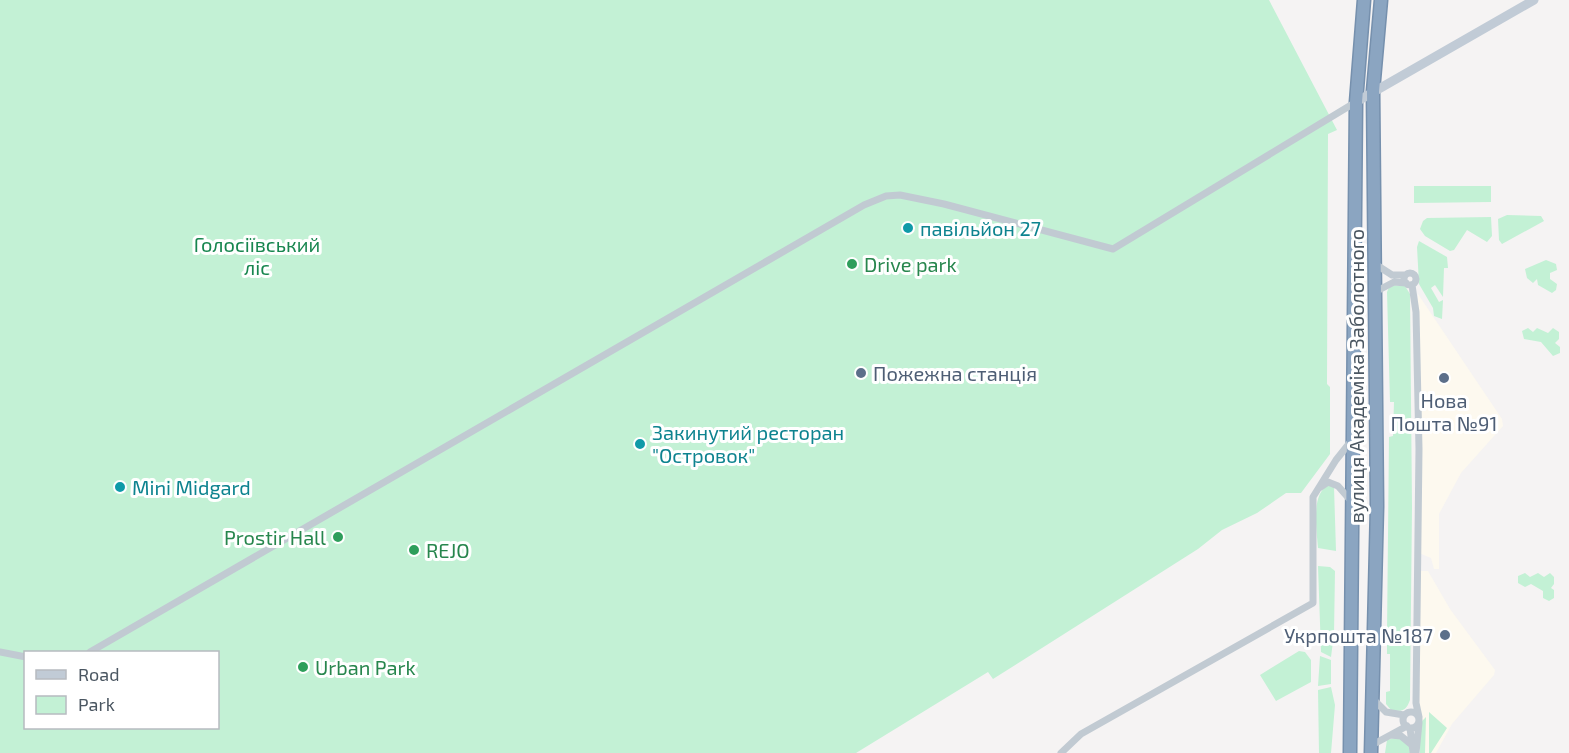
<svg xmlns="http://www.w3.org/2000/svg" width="1569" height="753" font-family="'Exo 2',sans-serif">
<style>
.commercial{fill:#fdf9ef}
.green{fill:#c3f1d5;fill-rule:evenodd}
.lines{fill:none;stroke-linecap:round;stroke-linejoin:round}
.highway-casing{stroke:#7690ad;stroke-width:15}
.street{stroke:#c1cad2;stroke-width:7}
.secondary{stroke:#c1cbd6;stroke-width:9}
.highway{stroke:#8ba5c1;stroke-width:12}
.culture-dot{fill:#0f9aa8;stroke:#fff;stroke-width:2}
.leisure-dot{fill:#2e9e5b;stroke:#fff;stroke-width:2}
.service-dot{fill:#5c6f8a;stroke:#fff;stroke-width:2}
.labels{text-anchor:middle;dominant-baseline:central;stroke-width:6;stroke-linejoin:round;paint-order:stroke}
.culture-label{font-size:20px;fill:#0d838f;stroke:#fff;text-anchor:start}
.park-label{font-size:20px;fill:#17864f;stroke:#fff}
.leisure-label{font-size:20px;fill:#27864d;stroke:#fff;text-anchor:start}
.service-label{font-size:20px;fill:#4e5e75;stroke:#fff;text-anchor:start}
.street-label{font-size:20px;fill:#4a5661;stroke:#fff}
</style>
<rect width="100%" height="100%" fill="#f5f3f3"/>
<path class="commercial" d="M 1418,294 L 1502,419 L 1503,426 L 1461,473 L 1439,514 L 1439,569 L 1434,569 L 1431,558 L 1419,553 Z
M 1418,571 L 1428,571 L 1450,609 L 1495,670 L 1494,675 L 1452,724 L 1436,753 L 1420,753 Z"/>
<path class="green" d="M 0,0 L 1269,0 L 1337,130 L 1328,134 L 1327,384 L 1330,387 L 1330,454 L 1301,493 L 1286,493 L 1257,513 L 1222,530 L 1198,549 L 993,679 L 988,672 L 856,753 L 0,753 ZM 26,652 L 218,652 L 218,728 L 26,728 Z
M 1414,186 L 1491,186 L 1491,202 L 1414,203 Z
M 1507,215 L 1541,216 L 1544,221 L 1502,244 L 1499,240 L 1498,219 Z
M 1491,217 L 1492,236 L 1487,242 L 1467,230 L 1454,250 L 1450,251 L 1425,236 L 1420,229 L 1423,221 L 1427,218 Z
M 1419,241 L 1447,257 L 1448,268 L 1444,268 L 1443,297 L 1435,285 L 1431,288 L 1439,302 L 1443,300 L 1442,319 L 1434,316 L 1433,308 L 1419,284 L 1417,247 Z
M 1546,260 L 1556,264 L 1557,270 L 1550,273 L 1550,279 L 1557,284 L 1556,290 L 1552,293 L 1538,285 L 1537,279 L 1533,283 L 1527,278 L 1525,269 Z
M 1390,285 L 1405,286 L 1410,294 L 1412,507 L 1410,700 C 1406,711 1402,712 1391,710 L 1386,704 L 1386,692 L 1390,691 L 1390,654 L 1387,654 L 1387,645 L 1390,645 L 1391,634 L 1387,634 L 1389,437 L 1393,436 L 1394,402 L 1390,402 L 1387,292 Z
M 1528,328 L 1533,332 L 1537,328 L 1548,333 L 1553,328 L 1559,332 L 1559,339 L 1555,343 L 1560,347 L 1560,353 L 1553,356 L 1541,342 L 1524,339 L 1522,331 Z
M 1329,485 L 1334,487 L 1336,551 L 1318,548 C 1317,532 1310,493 1329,485 Z
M 1318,566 L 1330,567 L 1335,571 L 1334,634 L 1331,657 L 1321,652 Z
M 1525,573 L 1530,577 L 1538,573 L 1544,577 L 1550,573 L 1554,577 L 1554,584 L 1551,588 L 1554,590 L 1554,598 L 1549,601 L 1543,598 L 1543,591 L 1531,584 L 1525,587 L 1518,583 L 1518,576 Z
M 1299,651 L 1305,652 L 1311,660 L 1311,682 L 1276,701 L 1260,675 Z
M 1320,656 L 1331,660 L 1331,684 L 1318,686 Z
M 1331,687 L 1335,705 L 1331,753 L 1319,753 L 1318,690 Z
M 1429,712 L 1447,728 L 1431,753 L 1429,753 Z
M 1426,717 L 1425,753 L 1420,753 L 1420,723 Z
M 1398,737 L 1409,745 L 1410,753 L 1385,753 L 1387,740 Z"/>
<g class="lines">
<defs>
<path id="highway" d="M 1350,753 L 1356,102 L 1364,0
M 1371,753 L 1377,506 L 1373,91 L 1381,0"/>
</defs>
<use href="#highway" class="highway-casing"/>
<path class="street" d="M 1375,264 L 1392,275 L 1405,275
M1404 279a6 6 0 1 1 12 0a6 6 0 1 1-12 0Z
M 1412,285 L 1416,312 L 1419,449 L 1416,703 L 1419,717
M 1375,292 L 1394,282 L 1406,283
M 1319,488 L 1328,482 L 1338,486 L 1352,502
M 0,652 L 26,657
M 90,652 L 864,205 L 886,196 L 900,195 L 944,204 L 1113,249 L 1356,102
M 1374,700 L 1386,712 L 1404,715
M1403 720a8 8 0 1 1 16 0a8 8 0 1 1-16 0Z
M 1410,728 L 1413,752
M 1391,735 L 1401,736 L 1412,745
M 1372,745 L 1407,726
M 1061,753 L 1081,734 L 1313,603 L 1313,497 L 1336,460 L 1352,440
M 1416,753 L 1419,723"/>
<path class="secondary" d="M 1356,102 L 1534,0"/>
<use href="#highway" class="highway"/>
</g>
<g class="culture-dot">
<circle cx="908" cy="228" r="6"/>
<circle cx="640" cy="444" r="6"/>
<circle cx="120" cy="487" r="6"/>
</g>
<g class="leisure-dot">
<circle cx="852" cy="264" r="6"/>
<circle cx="338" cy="537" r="6"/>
<circle cx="414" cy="550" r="6"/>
<circle cx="303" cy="667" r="6"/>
</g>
<g class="service-dot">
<circle cx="861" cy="373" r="6"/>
<circle cx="1444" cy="378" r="6"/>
<circle cx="1445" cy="635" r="6"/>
</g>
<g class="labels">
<g class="culture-label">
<text x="920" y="228">павільйон 27</text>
<text x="652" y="432">Закинутий ресторан<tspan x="652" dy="23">"Островок"</tspan></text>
<text x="132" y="487">Mini Midgard</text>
</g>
<g class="park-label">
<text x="257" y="244">Голосіївський<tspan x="257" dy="23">ліс</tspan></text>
</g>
<g class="leisure-label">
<text x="864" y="264">Drive park</text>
<text x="326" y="537" text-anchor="end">Prostir Hall</text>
<text x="426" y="550">REJO</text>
<text x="315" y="667">Urban Park</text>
</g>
<g class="service-label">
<text x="873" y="373">Пожежна станція</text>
<text x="1444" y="400" text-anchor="middle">Нова<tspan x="1444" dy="23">Пошта №91</tspan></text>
<text x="1433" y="635" text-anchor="end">Укрпошта №187</text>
</g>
<g class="street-label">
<text transform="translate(1356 376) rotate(-90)">вулиця Академіка Заболотного</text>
</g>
</g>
<rect x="24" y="651" width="195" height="78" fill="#ffffff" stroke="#b7bbc0" stroke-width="1.5"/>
<rect x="36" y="670" width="30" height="9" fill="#c1cbd6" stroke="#b7bbc0" stroke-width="1.5"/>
<text x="78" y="681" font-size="18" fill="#4a5661">Road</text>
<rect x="36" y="696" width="30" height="18" fill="#c3f1d5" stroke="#b7bbc0" stroke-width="1.5"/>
<text x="78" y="711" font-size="18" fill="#4a5661">Park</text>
</svg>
